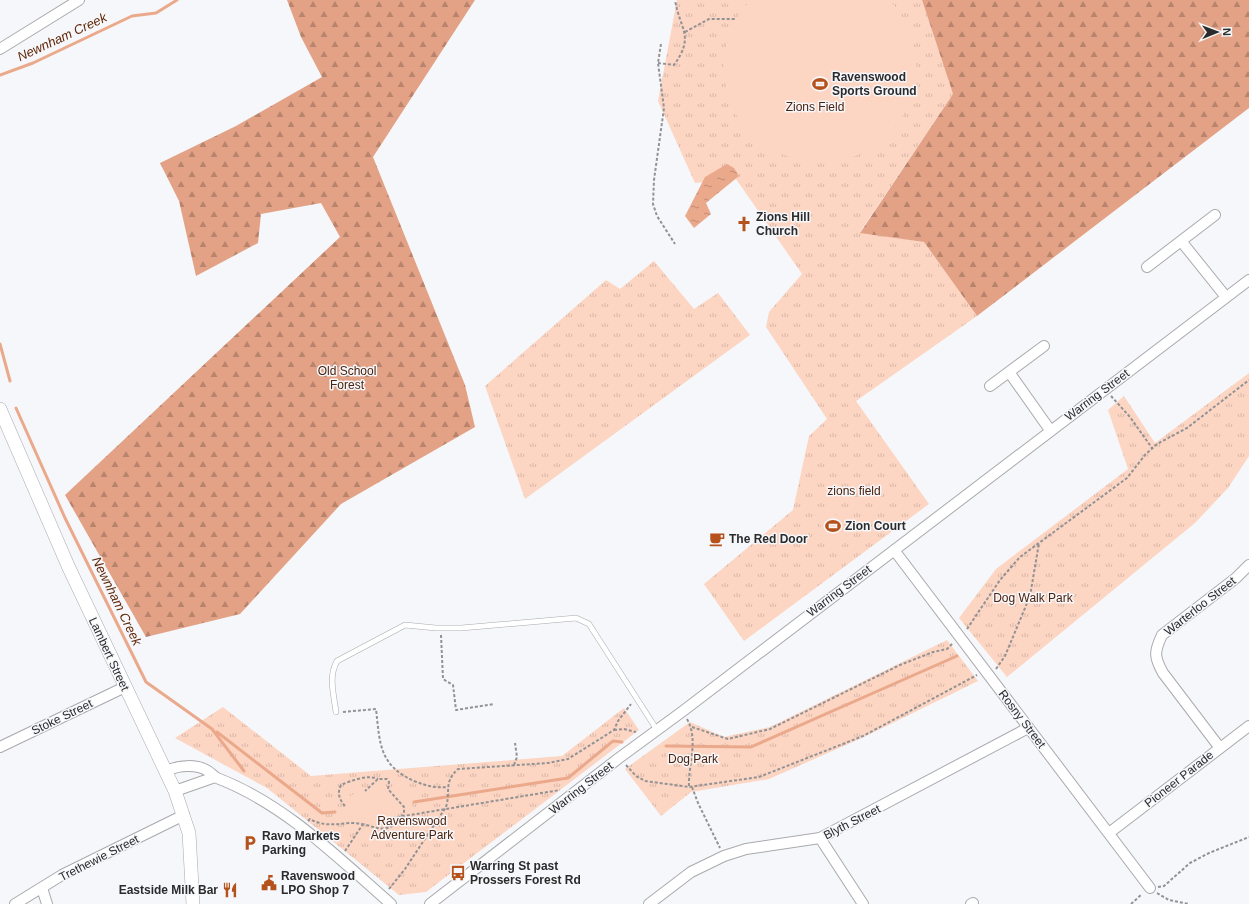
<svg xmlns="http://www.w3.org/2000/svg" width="1249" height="904" font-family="Arial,sans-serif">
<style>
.grass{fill:url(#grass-tufts)}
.forest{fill:url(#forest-firs)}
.pitch{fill:#fdd5c3}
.water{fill:url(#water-ripples)}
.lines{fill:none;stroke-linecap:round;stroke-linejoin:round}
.stream{stroke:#eba98c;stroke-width:3}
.service-casing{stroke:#a9aaad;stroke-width:6}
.minor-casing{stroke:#a9aaad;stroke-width:12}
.tertiary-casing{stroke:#a9aaad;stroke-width:14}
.path{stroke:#929294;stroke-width:2;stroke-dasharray:3 2;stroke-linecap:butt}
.service{stroke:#fff;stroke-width:5}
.minor{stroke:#fff;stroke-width:10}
.tertiary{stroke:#fff;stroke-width:13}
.labels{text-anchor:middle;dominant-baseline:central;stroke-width:3;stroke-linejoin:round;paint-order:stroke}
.poi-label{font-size:12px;font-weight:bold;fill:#2b2b2c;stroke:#f6f7fa;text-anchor:start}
.park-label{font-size:12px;fill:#4b220d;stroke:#f6f7fa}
.street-label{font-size:12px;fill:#2b2b2c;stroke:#f6f7fa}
.water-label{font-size:13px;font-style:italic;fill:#602606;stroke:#f6f7fa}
</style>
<defs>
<pattern id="grass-tufts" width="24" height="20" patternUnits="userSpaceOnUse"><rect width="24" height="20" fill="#fdd5c3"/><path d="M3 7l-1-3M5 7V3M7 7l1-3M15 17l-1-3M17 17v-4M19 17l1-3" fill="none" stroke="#d9b7a8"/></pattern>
<pattern id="forest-firs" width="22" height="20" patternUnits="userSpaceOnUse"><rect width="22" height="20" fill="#e3a285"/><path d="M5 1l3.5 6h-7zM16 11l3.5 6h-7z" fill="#b8846d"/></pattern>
<pattern id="water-ripples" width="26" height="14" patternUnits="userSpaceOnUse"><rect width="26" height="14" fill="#eba98c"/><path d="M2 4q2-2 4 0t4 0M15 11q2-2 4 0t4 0" fill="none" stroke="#bf8a73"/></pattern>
</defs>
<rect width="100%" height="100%" fill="#f6f7fa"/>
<path class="grass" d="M 677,0 L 922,0 L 953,94 L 860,232 L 924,242 L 977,316 L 856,401 L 929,504 L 744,641 L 704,584 L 793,510 L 809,436 L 827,419 L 766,327 L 769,312 L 802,274 L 736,179 L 695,183 L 658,101 Z
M 654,261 L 694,309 L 718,293 L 750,335 L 525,499 L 485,386 L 606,280 L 620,289 Z
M 1249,373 L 1249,456 L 1228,488 L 1195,523 L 1007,677 L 959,618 L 996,569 L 1128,469 L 1108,410 L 1124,396 L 1155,443 Z
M 947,640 L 978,681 L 864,737 L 769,779 L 691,792 L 661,816 L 625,769 L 690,722 L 724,737 L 770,727 Z
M 223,707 L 311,776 L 562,756 L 624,708 L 639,730 L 426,892 L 399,895 L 267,788 L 175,738 Z"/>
<path class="forest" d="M 287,0 L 475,0 L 373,157 L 465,385 L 475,427 L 341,504 L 240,614 L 146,637 L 65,495 L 340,237 L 321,203 L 261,214 L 258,243 L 196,276 L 179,201 L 160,163 L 236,126 L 322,77 L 301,37 Z
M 922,0 L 1249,0 L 1249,108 L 977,316 L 924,242 L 860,233 L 953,94 Z"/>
<path class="pitch" d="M 751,0 L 889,0 C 911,22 921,56 914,86 C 889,199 724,181 724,65 C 724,42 734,17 751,0 Z
M 828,505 L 853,536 L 838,548 L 813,516 Z
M 392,788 L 394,793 L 405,790 L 414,809 L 409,811 L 405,807 L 390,813 L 349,823 L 338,818 L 350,796 L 364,790 L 367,794 Z"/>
<path class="water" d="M 727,164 L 734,168 L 739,176 L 706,203 L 711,214 L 694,228 L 685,216 L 705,177 Z"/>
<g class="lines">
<path class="stream" d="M 0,75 L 33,63 L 132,16 L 156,13 L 177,0
M 0,344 L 10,381
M 16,408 L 65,518 L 146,682 L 212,729 L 244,771
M 217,732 L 322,813 L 335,812
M 666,746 L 751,747 L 957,656
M 414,802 L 568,778 L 613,741 L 622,742"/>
<defs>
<path id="service" d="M 336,712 C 334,695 328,677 337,661 L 405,625 L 436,628 L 461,628 L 576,618 L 589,624 L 657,730"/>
<path id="minor" d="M 0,49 L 79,0
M 1181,241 L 1226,297
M 1147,267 L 1215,215
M 1009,372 L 1050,430
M 990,386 L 1044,346
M 894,550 L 1150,888
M 0,747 L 125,687
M 1220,748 L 1163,673 C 1154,657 1154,652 1162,635 L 1236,578 L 1249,565
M 167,771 C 178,765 197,764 208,771 C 211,773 213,776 217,778 C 285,804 337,857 391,904
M 175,791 L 215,777
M 1109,833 L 1249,726
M 820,838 L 863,904
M 42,888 L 47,904
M 15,904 L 62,875 L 184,815
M 430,904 L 619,758 L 683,711 L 1249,280
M 649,904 L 691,872 L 724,856 L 746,849 L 820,838 L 1028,728
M 971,904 L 973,903"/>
<path id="tertiary" d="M 0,409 L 69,568 L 175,791 L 189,833 L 193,904"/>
</defs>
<use href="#service" class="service-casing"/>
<use href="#minor" class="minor-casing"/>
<use href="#tertiary" class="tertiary-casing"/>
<path class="path" d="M 685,32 L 709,19 L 736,19
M 661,44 L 658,63 L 664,108 L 654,180 L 653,204 L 657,216 L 675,244
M 658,63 L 674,65 C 695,36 680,30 675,0
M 1111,396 L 1130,417 L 1152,448
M 967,629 L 1000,580 L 1020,557 L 1127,478 L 1145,455 L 1157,444 L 1187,428 L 1249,380
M 441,635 L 443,679 L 453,685 L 456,710 L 494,704
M 996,669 L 1005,656 L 1030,596 L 1039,543
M 343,712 L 376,709 C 380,744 379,765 414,781 C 427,786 434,788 448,787
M 687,719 C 699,740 688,765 689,787
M 692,727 L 728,739 L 770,729 L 900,665 L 933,652 L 947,649 L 953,643
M 614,730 L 624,729 L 636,732
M 514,765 L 517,757 L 515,743
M 626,765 L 636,776 L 645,781 L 689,787 L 759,777 L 863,736 L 977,675
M 692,787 L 698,803 L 720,848
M 345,806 C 339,799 337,793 341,785 C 350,781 368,774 378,779
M 392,818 L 560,790
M 308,821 L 310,819 C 330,830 344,820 362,824 C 373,826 381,832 392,826 C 398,824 401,818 404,812 L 404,807 L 388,789 L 389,782 L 387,779 L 378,779 L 365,791
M 345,851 L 363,824
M 1158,887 L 1164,886 L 1190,863 L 1209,853 L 1249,837
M 389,889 L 405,869 L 446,807 C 451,791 443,783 458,769 L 548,763 L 568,759 L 614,730 L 618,721 L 631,704
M 1157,893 L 1169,900 L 1189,904
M 1131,904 L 1142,894"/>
<use href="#service" class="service"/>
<use href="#minor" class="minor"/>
<use href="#tertiary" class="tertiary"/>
</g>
<defs>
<symbol id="stadium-bare" viewBox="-9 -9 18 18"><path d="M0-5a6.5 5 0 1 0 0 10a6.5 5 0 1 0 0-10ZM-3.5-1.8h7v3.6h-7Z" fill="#b5511b" stroke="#f6f7fa" stroke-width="2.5" paint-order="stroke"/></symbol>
<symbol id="church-bare" viewBox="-9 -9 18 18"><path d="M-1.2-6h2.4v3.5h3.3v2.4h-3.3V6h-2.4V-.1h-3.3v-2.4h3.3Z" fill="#b5511b" stroke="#f6f7fa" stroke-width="2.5" paint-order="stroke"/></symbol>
<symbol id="cafe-bare" viewBox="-9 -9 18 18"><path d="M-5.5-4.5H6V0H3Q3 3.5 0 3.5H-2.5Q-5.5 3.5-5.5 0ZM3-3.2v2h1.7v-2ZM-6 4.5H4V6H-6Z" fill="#b5511b" stroke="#f6f7fa" stroke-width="2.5" paint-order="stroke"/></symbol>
<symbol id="parking-bare" viewBox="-9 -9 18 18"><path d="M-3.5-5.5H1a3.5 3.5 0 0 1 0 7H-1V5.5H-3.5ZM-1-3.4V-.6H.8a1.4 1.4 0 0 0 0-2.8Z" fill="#b5511b" stroke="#f6f7fa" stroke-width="2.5" paint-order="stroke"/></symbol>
<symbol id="bus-bare" viewBox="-9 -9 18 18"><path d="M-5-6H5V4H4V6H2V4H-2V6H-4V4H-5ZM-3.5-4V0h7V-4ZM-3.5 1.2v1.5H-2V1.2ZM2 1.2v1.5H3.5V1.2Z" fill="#b5511b" stroke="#f6f7fa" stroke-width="2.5" paint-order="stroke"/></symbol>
<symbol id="civic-bare" viewBox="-9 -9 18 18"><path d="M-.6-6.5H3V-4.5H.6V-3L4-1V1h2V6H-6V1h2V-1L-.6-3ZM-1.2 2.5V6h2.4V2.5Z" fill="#b5511b" stroke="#f6f7fa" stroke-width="2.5" paint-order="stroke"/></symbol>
<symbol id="restaurant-bare" viewBox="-9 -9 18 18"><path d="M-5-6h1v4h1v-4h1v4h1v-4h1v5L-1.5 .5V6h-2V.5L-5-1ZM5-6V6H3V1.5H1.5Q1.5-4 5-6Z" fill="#b5511b" stroke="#f6f7fa" stroke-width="2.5" paint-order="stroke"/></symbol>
</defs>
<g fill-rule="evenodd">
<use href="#stadium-bare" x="809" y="73" width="22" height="22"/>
<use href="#church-bare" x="733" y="213" width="22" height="22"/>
<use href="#stadium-bare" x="822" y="515" width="22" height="22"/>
<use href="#cafe-bare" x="706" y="528" width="22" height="22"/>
<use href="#parking-bare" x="239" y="832" width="22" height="22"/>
<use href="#bus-bare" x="447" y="862" width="22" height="22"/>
<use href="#civic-bare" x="258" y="872" width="22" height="22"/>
<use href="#restaurant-bare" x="219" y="879" width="22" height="22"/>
</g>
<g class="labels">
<g class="poi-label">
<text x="832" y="77">Ravenswood<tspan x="832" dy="14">Sports Ground</tspan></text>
<text x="756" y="217">Zions Hill<tspan x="756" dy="14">Church</tspan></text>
<text x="845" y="526">Zion Court</text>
<text x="729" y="539">The Red Door</text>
<text x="262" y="836">Ravo Markets<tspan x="262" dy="14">Parking</tspan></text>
<text x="470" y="866">Warring St past<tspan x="470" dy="14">Prossers Forest Rd</tspan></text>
<text x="281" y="876">Ravenswood<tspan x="281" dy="14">LPO Shop 7</tspan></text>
<text x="218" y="890" text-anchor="end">Eastside Milk Bar</text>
</g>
<g class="park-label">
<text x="815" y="107">Zions Field</text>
<text x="347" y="371">Old School<tspan x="347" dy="14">Forest</tspan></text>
<text x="854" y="491">zions field</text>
<text x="1033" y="598">Dog Walk Park</text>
<text x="693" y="759">Dog Park</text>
<text x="412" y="821">Ravenswood<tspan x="412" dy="14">Adventure Park</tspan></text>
</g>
<g class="street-label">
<text transform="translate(1097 395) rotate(-37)">Warring Street</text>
<text transform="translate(839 591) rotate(-37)">Warring Street</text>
<text transform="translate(1200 606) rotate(-38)">Warterloo Street</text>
<text transform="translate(109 654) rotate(65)">Lambert Street</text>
<text transform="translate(62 717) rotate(-26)">Stoke Street</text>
<text transform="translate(1022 719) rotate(53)">Rosny Street</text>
<text transform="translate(1179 779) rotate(-38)">Pioneer Parade</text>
<text transform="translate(581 788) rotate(-38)">Warring Street</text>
<text transform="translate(852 822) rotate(-27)">Blyth Street</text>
<text transform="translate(99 858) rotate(-27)">Trethewie Street</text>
</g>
<g class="water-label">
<text transform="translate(62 37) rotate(-25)">Newnham Creek</text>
<text transform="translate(117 601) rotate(64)">Newnham Creek</text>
</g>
</g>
<g transform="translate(1217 32) rotate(89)" stroke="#f6f7fa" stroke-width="3" paint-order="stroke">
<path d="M0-3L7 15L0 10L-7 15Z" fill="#2b2b2c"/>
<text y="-6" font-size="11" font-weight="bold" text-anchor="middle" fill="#2b2b2c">N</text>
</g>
</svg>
